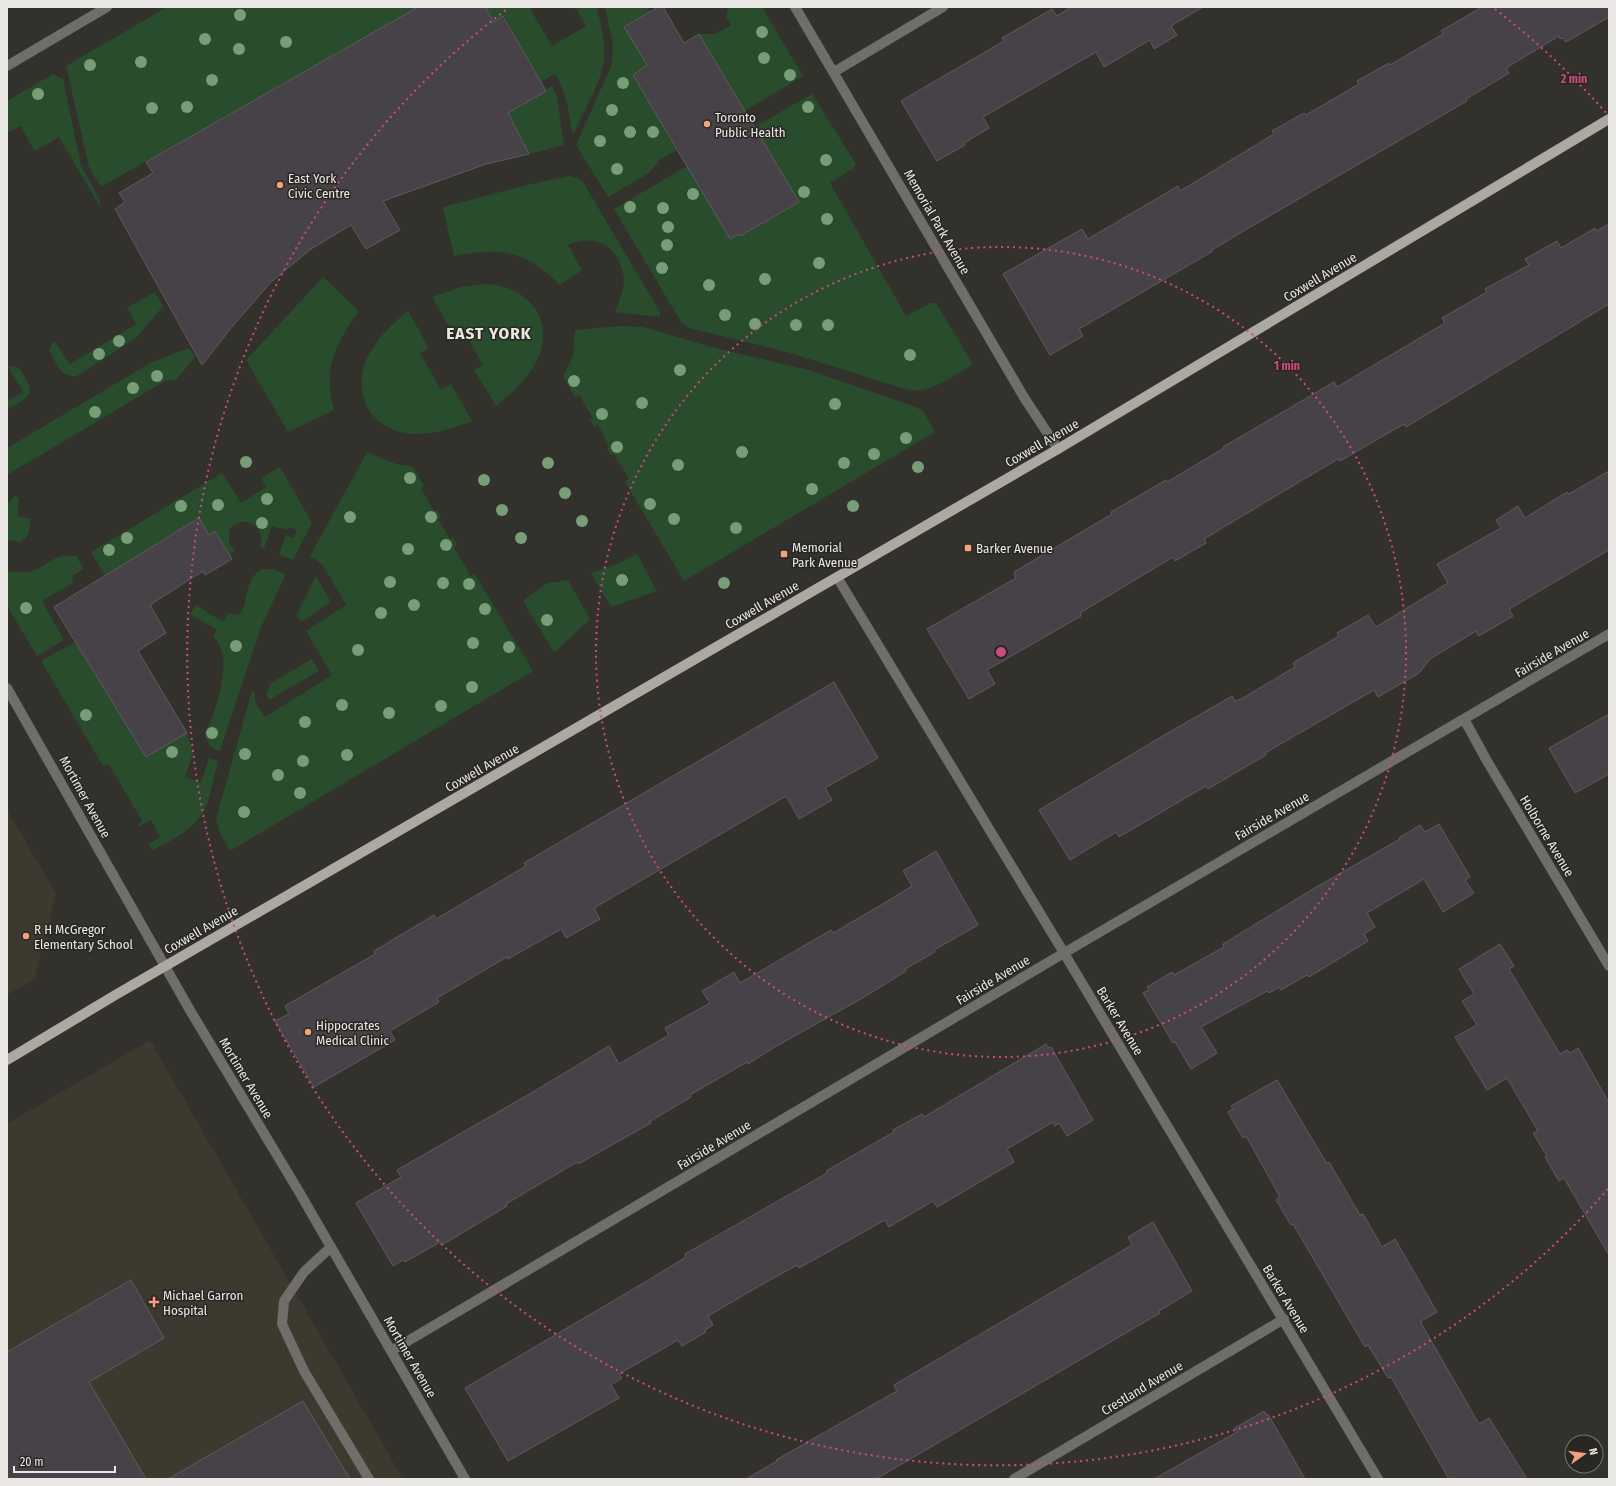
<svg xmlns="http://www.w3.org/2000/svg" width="1616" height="1486" font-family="'Fira Sans Condensed',sans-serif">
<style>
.built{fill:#3d392e}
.green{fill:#284c2c}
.building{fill:#474247;stroke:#605a5f}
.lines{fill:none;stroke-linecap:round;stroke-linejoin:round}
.minor{stroke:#6f6e6b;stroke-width:10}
.major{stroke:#aca9a3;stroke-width:10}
.tree{fill:#789e77}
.ring{fill:none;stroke:#cc4c7e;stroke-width:2;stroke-dasharray:2 4}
.poi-dot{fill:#f1a17d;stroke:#292722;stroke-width:1.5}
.labels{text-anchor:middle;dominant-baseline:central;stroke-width:3;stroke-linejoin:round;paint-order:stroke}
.poi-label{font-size:13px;fill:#e9e8e5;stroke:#292722;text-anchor:start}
.street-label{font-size:13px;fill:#e9e8e5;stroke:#292722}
.district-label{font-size:17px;font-weight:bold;letter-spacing:1px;fill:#e9e8e5;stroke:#292722}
.centre{fill:#cc4c7e;stroke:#292722;stroke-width:2}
.ring-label{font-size:12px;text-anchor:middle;font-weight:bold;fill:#cc4c7e;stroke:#292722;stroke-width:3;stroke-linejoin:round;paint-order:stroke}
</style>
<rect width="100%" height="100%" fill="#33312c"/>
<path class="built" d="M 7,810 L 56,893 L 35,978 L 7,995 Z
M 150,1040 L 403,1479 L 7,1479 L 7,1124 Z"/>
<path class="green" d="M 167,7 L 418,7 L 101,187 L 89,167 L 66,66 Z
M 485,7 L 529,7 L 552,46 L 586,26 L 575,7 L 597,7 C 600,24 606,41 604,59 C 602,82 584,111 574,133 L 572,133 C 569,112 566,92 555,74 L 541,82 L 504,16 L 494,22 Z
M 605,7 L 647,7 L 650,11 L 625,27 L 647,65 L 633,75 L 677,150 L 660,160 L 649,173 L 608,197 L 576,145 L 612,64 L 613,45 Z
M 728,7 L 762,7 L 803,76 L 745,111 L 699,34 L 715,34 L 731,25 L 726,17 Z
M 53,74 L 63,79 L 81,165 L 100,200 L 100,207 L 59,137 L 35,151 L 20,126 L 7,133 L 7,101 Z
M 552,86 L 557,97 L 564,145 L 529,154 L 508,113 Z
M 812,94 L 856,164 L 854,168 L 830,183 L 906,316 L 931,303 L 936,303 L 973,364 C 953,376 931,394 908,390 L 787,352 L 689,328 L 683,324 L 678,317 L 614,209 L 687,166 L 730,239 L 739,234 L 740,236 L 799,202 L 754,127 Z
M 569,176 L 577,178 L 583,182 L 660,312 L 660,317 L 615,312 C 619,301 624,291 624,279 C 624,275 622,271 621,267 C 613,242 591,235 568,245 L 582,270 L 560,285 C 524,250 502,247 454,256 L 443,207 L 531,184 Z
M 323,277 L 359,311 C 335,345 323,368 334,410 L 288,432 L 246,360 Z
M 485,284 C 526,285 556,318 538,358 C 529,378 512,393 496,406 L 474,370 L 483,365 L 462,328 L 453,333 L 432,297 L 461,287 Z
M 155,292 L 163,306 L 136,338 L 77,376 C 60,378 56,362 49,350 L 54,340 L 70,364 L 136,324 L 127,308 Z
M 408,311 L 429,348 L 420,353 L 441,390 L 451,384 L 472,421 C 451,429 426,437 403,433 C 389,430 374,420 367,407 C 349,368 378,335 408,311 Z
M 620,326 L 643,327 L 715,348 L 809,370 L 916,407 L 924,412 L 935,432 L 684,581 L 625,482 L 629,479 L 614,454 L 611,455 L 607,448 L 609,446 L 598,425 L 594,427 L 590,419 L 593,418 L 579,395 L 575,397 L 563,377 L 573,355 L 575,330 Z
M 189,348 L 195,357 L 176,380 L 165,381 L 7,475 L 7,448 L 152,362 Z
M 14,366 L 19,368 C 37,394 32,395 7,410 L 7,401 L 23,392 L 8,367 Z
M 367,452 L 396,464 L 412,466 L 424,486 L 421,488 L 434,511 L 437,510 L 441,517 L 438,519 L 450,539 L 453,537 L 457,545 L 454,547 L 471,576 L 475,574 L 533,671 L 230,851 L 220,833 L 216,819 L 252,691 L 255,693 L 255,701 L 265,717 L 332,675 L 306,631 L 346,605 L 322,564 L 310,556 Z
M 280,467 L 312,523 L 293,560 L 279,555 L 286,535 L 294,538 L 297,530 L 289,527 L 287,530 L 272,526 L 264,548 L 260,546 C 267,526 243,512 229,530 L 229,544 L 235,549 L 230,556 L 216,532 L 209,535 L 199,518 L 105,576 L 91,552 L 222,473 L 241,503 L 266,487 L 261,478 Z
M 15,496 L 19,498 L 17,516 L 31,519 L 28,535 L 21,542 L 7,540 L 7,504 Z
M 637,554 L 657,591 L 611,607 L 591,573 L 615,565 Z
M 63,556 L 76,556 L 84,569 L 72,576 L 73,583 L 42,601 L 64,640 L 37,656 L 7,606 L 7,572 C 17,571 25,574 35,570 C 45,567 51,558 63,556 Z
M 263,569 L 274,569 L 286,574 L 261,627 L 220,751 C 211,750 208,743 205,735 C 207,728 210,724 212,718 C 219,698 233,653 213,637 L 217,630 L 190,614 L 196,605 L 223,622 L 229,613 L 236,615 L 241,613 C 249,598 244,578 263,569 Z
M 316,576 L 331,602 L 301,622 L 296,616 Z
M 568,580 L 590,619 L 554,653 L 523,601 L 547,583 Z
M 75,642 L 146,757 L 187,732 L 193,753 L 185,777 L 201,782 L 209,758 L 218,761 C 213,779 211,802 200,817 C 192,830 166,843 152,851 L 149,844 L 160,837 L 151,820 L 139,826 L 138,824 L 142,821 L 109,764 L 103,766 L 41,661 Z
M 312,659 L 319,671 L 269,700 L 266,694 L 271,683 Z"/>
<path class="building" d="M 418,7 L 485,7 L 494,22 L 503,16 L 546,91 L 508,113 L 529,154 L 486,164 L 383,201 L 400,230 L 366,249 L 351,225 L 311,249 L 271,282 L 231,328 L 202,365 L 115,209 L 125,202 L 119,193 L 153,173 L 146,162 Z
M 658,7 L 663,7 L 684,43 L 699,34 L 799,202 L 740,236 L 739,234 L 730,239 L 633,75 L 647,65 L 624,27 Z
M 1071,7 L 1203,7 L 1171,26 L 1177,35 L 1154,49 L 1150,40 L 1104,67 L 1096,52 L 983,117 L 989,128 L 964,143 L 965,145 L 937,161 L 901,101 L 1004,41 L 1002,38 L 1052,9 L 1057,16 Z
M 1482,7 L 1609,7 L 1609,17 L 1566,42 L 1563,38 L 1560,39 L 1559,36 L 1506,68 L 1509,73 L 1466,99 L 1467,101 L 1247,229 L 1212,250 L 1213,251 L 1079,329 L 1083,336 L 1050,355 L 1003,274 L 1082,229 L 1088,239 L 1178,186 L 1180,191 L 1274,134 L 1272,131 L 1304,113 L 1306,115 L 1359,84 L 1357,81 L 1389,63 L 1390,65 L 1443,34 L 1441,31 Z
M 1609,224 L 1609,304 L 1406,427 L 1404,424 L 1340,461 L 1338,459 L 1289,488 L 1204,539 L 1206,543 L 1175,561 L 1173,557 L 1080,613 L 1081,616 L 987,670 L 995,684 L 969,699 L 927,629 L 1016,578 L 1014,572 L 1112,514 L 1111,512 L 1166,480 L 1167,482 L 1224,448 L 1223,447 L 1334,382 L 1337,387 L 1445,323 L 1442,318 L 1487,292 L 1485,289 L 1529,265 L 1525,259 L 1557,241 L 1561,248 L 1595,228 L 1597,231 Z
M 1609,471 L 1609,550 L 1509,609 L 1513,616 L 1479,636 L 1476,631 L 1430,659 L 1419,673 L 1378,697 L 1374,690 L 1265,753 L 1266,755 L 1208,789 L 1206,786 L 1119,837 L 1116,832 L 1070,860 L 1039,810 L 1161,737 L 1232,696 L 1235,701 L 1243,698 L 1295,667 L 1293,663 L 1339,636 L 1337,633 L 1368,615 L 1376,627 L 1448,583 L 1437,564 L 1501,528 L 1496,520 L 1518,506 L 1525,518 L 1567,492 L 1569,494 Z
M 199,518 L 209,535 L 215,531 L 232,559 L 205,575 L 203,571 L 150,605 L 166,633 L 138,651 L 187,733 L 146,757 L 54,607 Z
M 834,682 L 878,758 L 825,788 L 832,800 L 799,819 L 786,796 L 594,908 L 600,919 L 566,938 L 561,929 L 508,959 L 507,957 L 437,998 L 439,1002 L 390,1031 L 395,1040 L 314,1087 L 275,1021 L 289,1014 L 285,1006 L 375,954 L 374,951 L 434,915 L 436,919 L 526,866 L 524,863 Z
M 1609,714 L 1609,774 L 1575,793 L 1549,748 Z
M 1439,824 L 1470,877 L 1465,880 L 1474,893 L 1443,912 L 1424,879 L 1367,913 L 1375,927 L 1364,934 L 1368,941 L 1309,977 L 1307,975 L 1281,990 L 1279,987 L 1269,993 L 1267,991 L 1201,1027 L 1217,1053 L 1191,1069 L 1175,1042 L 1173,1043 L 1143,993 L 1149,990 L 1147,987 L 1172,972 L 1174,975 L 1224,947 L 1223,944 L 1313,889 L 1400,839 L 1399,838 L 1420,825 L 1425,832 Z
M 936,851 L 978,925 L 934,950 L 935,952 L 905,969 L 906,971 L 866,996 L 775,1047 L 748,1064 L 747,1062 L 690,1095 L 691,1097 L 649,1122 L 651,1123 L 578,1164 L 577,1162 L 506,1204 L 507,1206 L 442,1245 L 440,1242 L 405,1262 L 403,1260 L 393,1266 L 356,1203 L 401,1177 L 397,1170 L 538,1089 L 609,1046 L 619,1064 L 669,1035 L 665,1028 L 710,1003 L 702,991 L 734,972 L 740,983 L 831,930 L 833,933 L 881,905 L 912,886 L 903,871 Z
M 1500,944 L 1514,966 L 1509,969 L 1560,1054 L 1567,1050 L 1570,1053 L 1578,1048 L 1609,1103 L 1609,1255 L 1564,1178 L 1559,1181 L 1545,1157 L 1547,1156 L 1533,1133 L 1538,1131 L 1507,1078 L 1487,1090 L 1455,1037 L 1477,1025 L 1462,1001 L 1474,994 L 1459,969 Z
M 1046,1044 L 1049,1048 L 1051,1047 L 1093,1120 L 1067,1136 L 1059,1123 L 1055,1126 L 1053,1122 L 1007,1149 L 1014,1162 L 937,1207 L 933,1201 L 889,1227 L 885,1220 L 799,1268 L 797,1265 L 756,1288 L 708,1316 L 713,1325 L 705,1330 L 706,1332 L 682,1346 L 678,1340 L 619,1374 L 622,1378 L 611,1385 L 619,1398 L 508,1461 L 465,1388 L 647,1281 L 686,1257 L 685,1254 L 827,1173 L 826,1171 L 894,1132 L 893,1130 L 922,1114 L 924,1117 Z
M 1277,1080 L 1327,1164 L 1329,1162 L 1360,1215 L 1363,1214 L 1382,1247 L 1395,1239 L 1437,1312 L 1421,1321 L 1421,1323 L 1479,1424 L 1489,1418 L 1527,1479 L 1449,1479 L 1391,1377 L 1388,1378 L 1368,1345 L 1365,1347 L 1293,1224 L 1291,1225 L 1276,1200 L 1280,1197 L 1246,1136 L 1243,1138 L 1228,1112 L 1233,1109 L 1231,1106 Z
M 1153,1222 L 1192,1291 L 1159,1311 L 1160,1313 L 876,1479 L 746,1479 L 777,1461 L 776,1460 L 897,1391 L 894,1385 L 1132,1245 L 1128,1237 Z
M 131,1280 L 164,1338 L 89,1382 L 146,1479 L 7,1479 L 7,1352 Z
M 303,1401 L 350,1479 L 168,1479 Z
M 1264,1411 L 1266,1415 L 1268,1414 L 1305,1479 L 1154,1479 L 1237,1432 L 1235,1428 Z"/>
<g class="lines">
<path class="minor" d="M 795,7 L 1025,399 L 1058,449
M 7,66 L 107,7
M 834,72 L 943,7
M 837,577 L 1064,953 L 1378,1479
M 7,688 L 191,1012 L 298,1190 L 465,1479
M 1464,719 L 1487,761 L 1609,966
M 331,1247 L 304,1272 L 284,1301 L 282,1324 L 304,1371 L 369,1479
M 391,1351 L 1064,953 L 1609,634
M 1014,1479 L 1284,1319"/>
<path class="major" d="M 7,1060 L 117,994 L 1058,449 L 1609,119"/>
</g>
<g class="tree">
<circle cx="240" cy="15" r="6"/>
<circle cx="762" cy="32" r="6"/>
<circle cx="205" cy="39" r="6"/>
<circle cx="286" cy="42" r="6"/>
<circle cx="239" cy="49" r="6"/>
<circle cx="764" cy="58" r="6"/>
<circle cx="141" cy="62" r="6"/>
<circle cx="90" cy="65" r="6"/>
<circle cx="790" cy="75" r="6"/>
<circle cx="212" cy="80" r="6"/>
<circle cx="623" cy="83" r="6"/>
<circle cx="38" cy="94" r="6"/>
<circle cx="187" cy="107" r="6"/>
<circle cx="808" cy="107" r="6"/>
<circle cx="152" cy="108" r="6"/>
<circle cx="612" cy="110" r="6"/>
<circle cx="630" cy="132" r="6"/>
<circle cx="653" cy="132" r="6"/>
<circle cx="600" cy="141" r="6"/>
<circle cx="826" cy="160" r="6"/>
<circle cx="617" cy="169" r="6"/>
<circle cx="804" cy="192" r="6"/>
<circle cx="693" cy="194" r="6"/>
<circle cx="630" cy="207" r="6"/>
<circle cx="663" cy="208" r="6"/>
<circle cx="827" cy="219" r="6"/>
<circle cx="668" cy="227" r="6"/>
<circle cx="667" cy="245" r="6"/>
<circle cx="819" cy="263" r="6"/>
<circle cx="662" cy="268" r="6"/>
<circle cx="765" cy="279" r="6"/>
<circle cx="709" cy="285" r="6"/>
<circle cx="725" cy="315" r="6"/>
<circle cx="755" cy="324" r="6"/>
<circle cx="796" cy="325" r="6"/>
<circle cx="828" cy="325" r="6"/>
<circle cx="119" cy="341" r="6"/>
<circle cx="99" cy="354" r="6"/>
<circle cx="910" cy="355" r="6"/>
<circle cx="680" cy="370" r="6"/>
<circle cx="157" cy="376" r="6"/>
<circle cx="574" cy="381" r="6"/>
<circle cx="133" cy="388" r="6"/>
<circle cx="642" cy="403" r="6"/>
<circle cx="835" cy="404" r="6"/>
<circle cx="95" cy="412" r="6"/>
<circle cx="602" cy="414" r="6"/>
<circle cx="906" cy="438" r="6"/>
<circle cx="617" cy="447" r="6"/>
<circle cx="742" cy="452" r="6"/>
<circle cx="874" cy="454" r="6"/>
<circle cx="246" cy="462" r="6"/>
<circle cx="548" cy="463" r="6"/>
<circle cx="844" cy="463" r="6"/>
<circle cx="678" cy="465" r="6"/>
<circle cx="918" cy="467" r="6"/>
<circle cx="410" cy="478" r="6"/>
<circle cx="484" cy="480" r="6"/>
<circle cx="812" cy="489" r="6"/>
<circle cx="565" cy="493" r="6"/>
<circle cx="267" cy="499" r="6"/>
<circle cx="650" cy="504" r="6"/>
<circle cx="218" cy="505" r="6"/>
<circle cx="181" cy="506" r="6"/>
<circle cx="853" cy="506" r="6"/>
<circle cx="502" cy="510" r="6"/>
<circle cx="350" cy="517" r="6"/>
<circle cx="431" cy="517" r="6"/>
<circle cx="674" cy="519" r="6"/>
<circle cx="582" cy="521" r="6"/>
<circle cx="262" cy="523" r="6"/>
<circle cx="736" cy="528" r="6"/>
<circle cx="127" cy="538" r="6"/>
<circle cx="521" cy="538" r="6"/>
<circle cx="446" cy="545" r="6"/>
<circle cx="408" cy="549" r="6"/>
<circle cx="109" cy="550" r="6"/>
<circle cx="622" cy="580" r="6"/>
<circle cx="390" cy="582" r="6"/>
<circle cx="443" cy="583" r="6"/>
<circle cx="724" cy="583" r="6"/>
<circle cx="469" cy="584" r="6"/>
<circle cx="414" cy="605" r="6"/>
<circle cx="26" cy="608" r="6"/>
<circle cx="485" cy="609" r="6"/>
<circle cx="381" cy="613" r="6"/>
<circle cx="547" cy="620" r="6"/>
<circle cx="473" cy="643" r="6"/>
<circle cx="236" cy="646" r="6"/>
<circle cx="509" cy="647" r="6"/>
<circle cx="358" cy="650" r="6"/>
<circle cx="472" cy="687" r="6"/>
<circle cx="342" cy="705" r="6"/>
<circle cx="441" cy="706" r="6"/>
<circle cx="389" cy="713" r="6"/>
<circle cx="86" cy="715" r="6"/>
<circle cx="305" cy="722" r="6"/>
<circle cx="212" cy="733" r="6"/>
<circle cx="172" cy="752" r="6"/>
<circle cx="245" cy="754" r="6"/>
<circle cx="347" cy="755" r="6"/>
<circle cx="303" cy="761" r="6"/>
<circle cx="278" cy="775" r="6"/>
<circle cx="300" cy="793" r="6"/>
<circle cx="244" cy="812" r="6"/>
</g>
<g class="ring">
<circle cx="1001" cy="652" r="405"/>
<path d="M1608 1189A811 811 0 1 1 507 9M1495 9A811 811 0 0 1 1608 115"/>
</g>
<g class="poi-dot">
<circle cx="707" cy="124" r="4"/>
<circle cx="280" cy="185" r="4"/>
<rect x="964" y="544" width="8" height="8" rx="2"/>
<rect x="780" y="550" width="8" height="8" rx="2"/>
<circle cx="26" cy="936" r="4"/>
<circle cx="308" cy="1032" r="4"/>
<path d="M152 1296h4v4h4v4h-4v4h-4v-4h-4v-4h4z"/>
</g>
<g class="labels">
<g class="poi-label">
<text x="715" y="117">Toronto<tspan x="715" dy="15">Public Health</tspan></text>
<text x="288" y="178">East York<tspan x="288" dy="15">Civic Centre</tspan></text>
<text x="792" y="547">Memorial<tspan x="792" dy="15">Park Avenue</tspan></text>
<text x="976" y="548">Barker Avenue</text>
<text x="34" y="929">R H McGregor<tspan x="34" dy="15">Elementary School</tspan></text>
<text x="316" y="1025">Hippocrates<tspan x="316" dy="15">Medical Clinic</tspan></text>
<text x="163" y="1295">Michael Garron<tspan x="163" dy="15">Hospital</tspan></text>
</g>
<g class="street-label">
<text transform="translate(937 222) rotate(60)">Memorial Park Avenue</text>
<text transform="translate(1320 277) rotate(-31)">Coxwell Avenue</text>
<text transform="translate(1042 443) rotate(-30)">Coxwell Avenue</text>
<text transform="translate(762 605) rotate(-30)">Coxwell Avenue</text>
<text transform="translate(1552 653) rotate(-30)">Fairside Avenue</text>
<text transform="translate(482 768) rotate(-30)">Coxwell Avenue</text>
<text transform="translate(85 797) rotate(61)">Mortimer Avenue</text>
<text transform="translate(1272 816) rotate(-30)">Fairside Avenue</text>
<text transform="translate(1547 836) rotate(59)">Holborne Avenue</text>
<text transform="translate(201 930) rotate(-30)">Coxwell Avenue</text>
<text transform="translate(993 980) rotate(-31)">Fairside Avenue</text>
<text transform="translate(1120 1021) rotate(59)">Barker Avenue</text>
<text transform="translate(246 1078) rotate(59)">Mortimer Avenue</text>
<text transform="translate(714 1145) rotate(-31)">Fairside Avenue</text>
<text transform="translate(1286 1299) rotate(59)">Barker Avenue</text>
<text transform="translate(410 1357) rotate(60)">Mortimer Avenue</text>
<text transform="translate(1142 1388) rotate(-31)">Crestland Avenue</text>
</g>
<g class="district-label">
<text x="489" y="333">EAST YORK</text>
</g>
</g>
<circle cx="1001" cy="652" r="6" class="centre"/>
<g class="ring-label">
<text x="1574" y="83">2 min</text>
<text x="1287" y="370">1 min</text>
</g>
<rect width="1616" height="1486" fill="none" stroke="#e9e8e5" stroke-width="16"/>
<g transform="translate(1584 1454) rotate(76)"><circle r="19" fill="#292722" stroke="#767470"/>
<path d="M0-3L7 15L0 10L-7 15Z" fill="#f1a17d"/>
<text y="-6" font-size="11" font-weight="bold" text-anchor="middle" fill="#e9e8e5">N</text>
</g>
<path d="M14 1466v6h101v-6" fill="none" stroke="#e9e8e5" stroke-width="2"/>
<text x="20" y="1466" font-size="12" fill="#e9e8e5" stroke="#292722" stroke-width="3" paint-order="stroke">20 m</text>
</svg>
